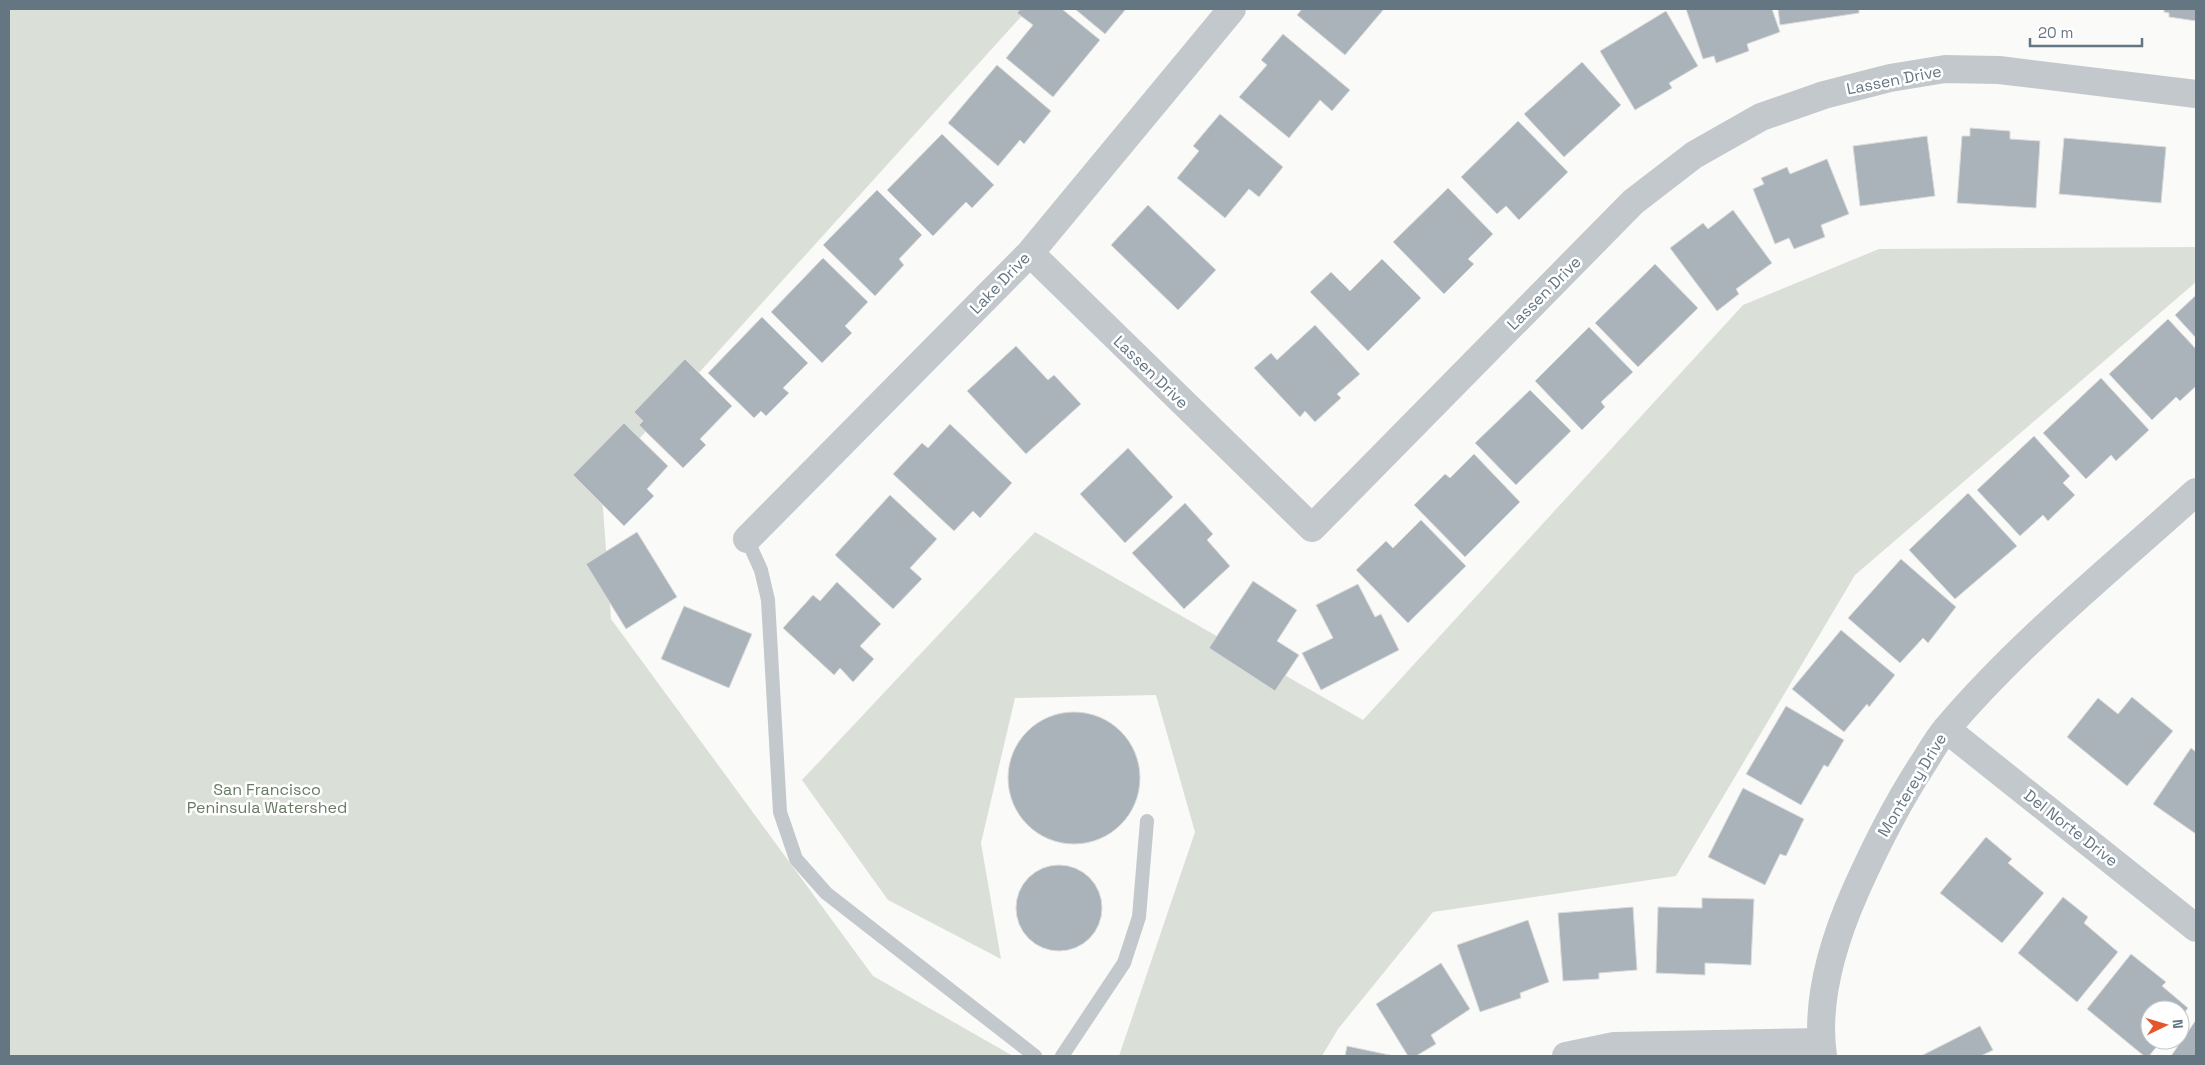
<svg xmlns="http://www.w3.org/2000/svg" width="2205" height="1065" font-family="'Space Grotesk',sans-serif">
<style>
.green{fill:#dadfd7}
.building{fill:#aab3b9;stroke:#dcdcda}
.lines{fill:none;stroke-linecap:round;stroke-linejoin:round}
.service{stroke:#c3c8cc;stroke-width:14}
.minor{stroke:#c3c8cc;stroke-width:28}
.labels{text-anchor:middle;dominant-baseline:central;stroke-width:5;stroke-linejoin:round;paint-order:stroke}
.street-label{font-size:16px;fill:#657683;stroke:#fff}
.park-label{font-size:16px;fill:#687a64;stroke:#fff}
</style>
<rect width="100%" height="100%" fill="#fafaf8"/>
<path class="green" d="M 9,9 L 1028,9 L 601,481 L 611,619 L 873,976 L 1013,1056 L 9,1056 Z
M 2196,247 L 2196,282 L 1855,575 L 1676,876 L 1433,912 L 1338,1029 L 1322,1056 L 1119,1056 L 1195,832 L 1156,695 L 1015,698 L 981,843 L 1001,959 L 888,900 L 802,780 L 1035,532 L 1363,720 L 1743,305 L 1879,249 Z"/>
<path class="building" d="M 1020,9 L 1062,9 L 1100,40 L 1053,97 L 1006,58 L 1033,25 L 1017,13 Z
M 1075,9 L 1126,9 L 1105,34 Z
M 1302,9 L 1384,9 L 1345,55 L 1297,15 Z
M 1686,9 L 1772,9 L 1780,32 L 1747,44 L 1749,51 L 1716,63 L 1714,56 L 1703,59 Z
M 1778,9 L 1859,9 L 1859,13 L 1780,25 Z
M 2164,9 L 2196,9 L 2196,21 L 2169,17 L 2169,13 L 2164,12 Z
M 1666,11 L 1698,66 L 1669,83 L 1672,88 L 1635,110 L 1600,51 Z
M 1283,34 L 1350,90 L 1332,111 L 1320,100 L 1289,138 L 1239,97 L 1267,65 L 1261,60 Z
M 1582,62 L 1621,105 L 1564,157 L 1524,114 Z
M 997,65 L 1051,111 L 1024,144 L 1020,140 L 998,166 L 948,123 Z
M 1220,114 L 1283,167 L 1259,197 L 1249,189 L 1225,218 L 1177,178 L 1199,151 L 1193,146 Z
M 1518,121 L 1568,172 L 1519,220 L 1506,206 L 1497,214 L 1461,177 Z
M 1970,128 L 2010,131 L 2010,139 L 2040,141 L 2036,208 L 1957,203 L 1962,136 L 1970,136 Z
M 942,134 L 994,185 L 972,208 L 966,202 L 933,236 L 887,190 Z
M 1927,136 L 1935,196 L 1860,206 L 1853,146 Z
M 2064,138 L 2166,147 L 2161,203 L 2059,194 Z
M 1827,159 L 1849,214 L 1821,225 L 1825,237 L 1794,249 L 1789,238 L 1775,244 L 1753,189 L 1764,184 L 1761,178 L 1787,167 L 1790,174 Z
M 1448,188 L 1493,234 L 1468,259 L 1474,264 L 1444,294 L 1393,242 Z
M 877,190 L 922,235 L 899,259 L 904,265 L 875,296 L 823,245 Z
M 1148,205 L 1216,270 L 1178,310 L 1111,245 Z
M 1733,210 L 1772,263 L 1736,289 L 1739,294 L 1717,311 L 1670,248 L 1703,223 L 1708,229 Z
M 823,258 L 868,302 L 845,326 L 852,333 L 822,363 L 771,312 Z
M 1382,259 L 1421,298 L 1368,351 L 1310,292 L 1331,272 L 1350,291 Z
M 1655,264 L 1698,308 L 1638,367 L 1595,323 Z
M 2196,295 L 2196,338 L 2175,315 Z
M 762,317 L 808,363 L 783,388 L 789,393 L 766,416 L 761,411 L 754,418 L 708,373 Z
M 2168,319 L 2196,349 L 2196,386 L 2180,401 L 2176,397 L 2152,420 L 2109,374 Z
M 1315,325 L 1360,374 L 1337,394 L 1341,398 L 1315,422 L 1305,411 L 1300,417 L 1254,368 L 1271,353 L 1277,360 Z
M 1589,327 L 1633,372 L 1601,402 L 1605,407 L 1582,430 L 1535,381 Z
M 1016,346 L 1048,380 L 1054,375 L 1081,404 L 1026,454 L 967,391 Z
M 685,359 L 732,406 L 700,439 L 706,445 L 683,468 L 639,425 L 643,421 L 634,412 Z
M 2101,378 L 2149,430 L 2116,461 L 2111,455 L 2086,479 L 2043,433 Z
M 1530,390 L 1571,431 L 1516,485 L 1475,443 Z
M 624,423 L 668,466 L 647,489 L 654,496 L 624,526 L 573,475 Z
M 950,424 L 1012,483 L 980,518 L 973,511 L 954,531 L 893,474 L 922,443 L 928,448 Z
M 2034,436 L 2070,476 L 2063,483 L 2075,495 L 2048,521 L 2043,515 L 2020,536 L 1977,490 Z
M 1128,448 L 1173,497 L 1125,543 L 1080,494 Z
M 1474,454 L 1520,502 L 1465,557 L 1414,505 L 1445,474 L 1450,478 Z
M 1968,493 L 2017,546 L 1955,599 L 1909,550 Z
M 890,495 L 937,539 L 910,568 L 922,579 L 893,609 L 835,555 Z
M 1185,503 L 1213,534 L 1207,540 L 1230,566 L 1184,609 L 1132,553 Z
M 1421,520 L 1466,566 L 1408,623 L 1356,570 L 1386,541 L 1393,548 Z
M 637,532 L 677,597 L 626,629 L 586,564 Z
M 1901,559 L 1956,607 L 1928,643 L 1923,638 L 1900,663 L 1848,618 Z
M 1253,581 L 1297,610 L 1277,641 L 1299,655 L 1275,691 L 1209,648 Z
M 837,582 L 881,624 L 860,646 L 874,659 L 853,682 L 840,668 L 834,675 L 783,628 L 813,595 L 820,601 Z
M 1358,584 L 1375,617 L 1381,614 L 1399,650 L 1321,690 L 1302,653 L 1333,638 L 1316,605 Z
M 684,606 L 752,634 L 729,688 L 661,659 Z
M 1841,630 L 1895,675 L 1869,707 L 1867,704 L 1844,732 L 1792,689 Z
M 2132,697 L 2173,731 L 2127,786 L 2067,737 L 2098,698 L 2118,714 Z
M 1786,706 L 1844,740 L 1828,767 L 1824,765 L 1801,805 L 1746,774 Z
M1008 778a66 66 0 1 1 132 0a66 66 0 1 1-132 0Z
M 2191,748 L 2196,752 L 2196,834 L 2153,804 Z
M 1743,788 L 1804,819 L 1786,856 L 1780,854 L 1765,885 L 1708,857 Z
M 1986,837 L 2012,859 L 2008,863 L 2044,893 L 2002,943 L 1940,893 Z
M1016 908a43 43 0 1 1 86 0a43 43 0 1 1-86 0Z
M 2063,897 L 2088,917 L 2084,923 L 2118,952 L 2077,1002 L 2018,953 Z
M 1702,898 L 1754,899 L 1751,965 L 1705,963 L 1705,975 L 1656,973 L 1658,907 L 1702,908 Z
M 1633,907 L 1637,970 L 1599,973 L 1599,979 L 1563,981 L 1558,913 Z
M 1528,920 L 1549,982 L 1520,993 L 1521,998 L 1480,1012 L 1457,945 Z
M 2131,954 L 2166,982 L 2162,986 L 2188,1008 L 2180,1018 L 2180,1010 L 2150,1010 L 2150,1040 L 2162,1040 L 2149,1056 L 2144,1056 L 2087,1009 Z
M 1441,963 L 1470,1009 L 1431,1035 L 1436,1044 L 1416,1056 L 1408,1056 L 1376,1004 Z
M 2196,1020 L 2196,1056 L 2171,1056 Z
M 1980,1026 L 1993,1050 L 1981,1056 L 1921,1056 Z
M 1347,1046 L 1394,1056 L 1345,1056 Z"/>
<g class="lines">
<path class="service" d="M 747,539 L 761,570 L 768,600 L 780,812 L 796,859 L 826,893 L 1035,1056
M 1062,1056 L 1124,963 L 1139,917 L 1147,821"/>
<path class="minor" d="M 1030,253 L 1312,528 L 1633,202 L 1694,155 L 1761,117 L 1824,95 L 1890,78 L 1945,69 L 1999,70 L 2196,94
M 747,539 L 1030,253 L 1232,9
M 1946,729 L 2196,928
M 1566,1056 L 1614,1046 L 1821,1042
M 1823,1056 C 1815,1001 1833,942 1855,892 C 1875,847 1897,803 1924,762 C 1931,751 1938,738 1947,728 C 2021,641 2112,568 2196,492"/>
</g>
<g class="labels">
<g class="street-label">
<text transform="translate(1894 80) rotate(-11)">Lassen Drive</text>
<text transform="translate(1000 283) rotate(-46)">Lake Drive</text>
<text transform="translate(1544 293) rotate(-45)">Lassen Drive</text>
<text transform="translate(1151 372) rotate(44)">Lassen Drive</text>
<text transform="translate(1912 785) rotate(-59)">Monterey Drive</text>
<text transform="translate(2071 828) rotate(38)">Del Norte Drive</text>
</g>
<g class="park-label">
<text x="267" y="789">San Francisco<tspan x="267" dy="18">Peninsula Watershed</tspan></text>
</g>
</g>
<rect width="2205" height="1065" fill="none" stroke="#657683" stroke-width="20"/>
<g transform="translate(2165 1025) rotate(85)"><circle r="24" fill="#ffffff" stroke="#c1c8cd"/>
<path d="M0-4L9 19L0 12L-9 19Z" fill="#e4572e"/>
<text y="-8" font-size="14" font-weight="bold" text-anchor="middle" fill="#657683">N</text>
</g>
<path d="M2030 38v8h112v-8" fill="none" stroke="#657683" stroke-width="2.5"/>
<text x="2038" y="38" font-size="15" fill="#657683" stroke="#ffffff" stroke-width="4" paint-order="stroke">20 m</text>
</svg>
